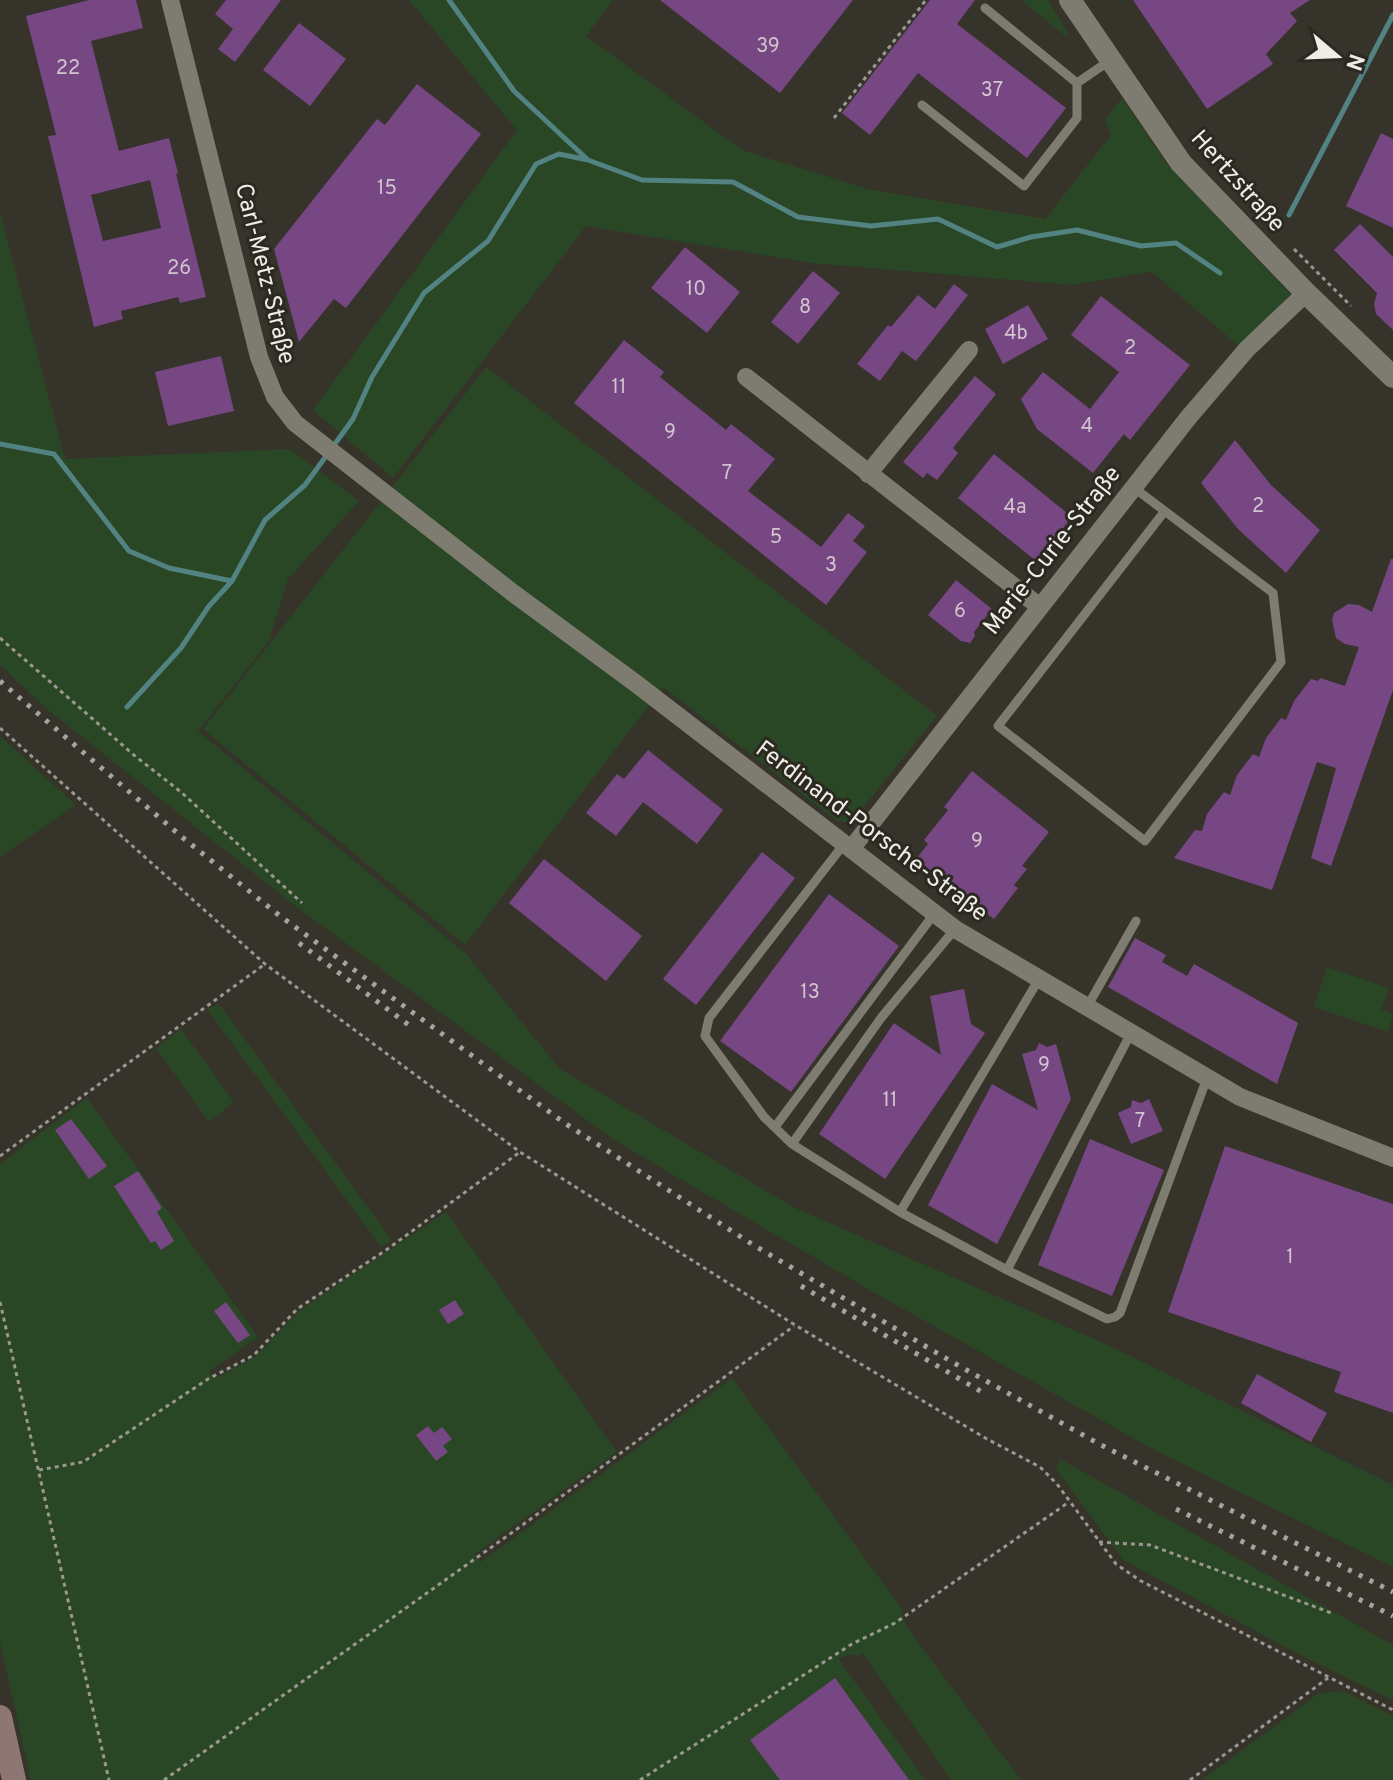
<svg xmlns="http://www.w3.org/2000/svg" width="1393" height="1780" font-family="Overpass,sans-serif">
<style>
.green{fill:#2a4725}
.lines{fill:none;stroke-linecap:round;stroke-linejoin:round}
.stream{stroke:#528282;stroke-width:5}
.building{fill:#774783;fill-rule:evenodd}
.path{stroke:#9a9891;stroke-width:3;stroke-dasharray:4 4;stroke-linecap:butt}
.service{stroke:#7e7b71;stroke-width:9}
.minor{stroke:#7e7b71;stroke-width:18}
.tertiary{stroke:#7e7b71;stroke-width:22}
.secondary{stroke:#8e7672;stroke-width:24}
.rail{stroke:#a6a49d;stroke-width:5;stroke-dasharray:4 8;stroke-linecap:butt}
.labels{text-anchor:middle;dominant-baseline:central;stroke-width:6;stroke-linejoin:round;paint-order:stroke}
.number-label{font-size:20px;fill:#d0c4ce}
.street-label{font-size:24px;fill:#eeede7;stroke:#2c2921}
</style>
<rect width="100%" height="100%" fill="#36332b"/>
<path class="green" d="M 409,0 L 613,0 L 586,36 L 742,150 L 868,189 L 1045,219 L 1111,135 L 1105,120 L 1122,98 L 1167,164 L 1291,295 L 1240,347 L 1152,272 L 1071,285 L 811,263 L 586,226 L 393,478 L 313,410 L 517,130 Z
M 1021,0 L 1048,0 L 1068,34 L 1067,37 Z
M 0,213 L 65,459 L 290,449 L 359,501 L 288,579 L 269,641 L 198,731 L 466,954 L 560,1069 L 793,1207 L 1112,1347 L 1393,1485 L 1393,1567 L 1158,1452 L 875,1293 L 614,1140 L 294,905 L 47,709 L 0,665 Z
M 486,367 L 937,716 L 851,823 L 837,821 L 663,687 L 465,945 L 203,729 Z
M 0,736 L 76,805 L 0,857 Z
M 1327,967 L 1389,988 L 1381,1010 L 1393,1014 L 1388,1032 L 1314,1007 Z
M 219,1004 L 392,1240 L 381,1247 L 207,1009 Z
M 181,1029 L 234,1102 L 209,1122 L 156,1048 Z
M 87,1098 L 258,1337 L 209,1371 L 214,1379 L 255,1357 L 300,1310 L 446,1212 L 617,1452 L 475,1554 L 481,1562 L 732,1378 L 900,1606 L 906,1626 L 1021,1780 L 951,1780 L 863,1653 L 857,1657 L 855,1654 L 838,1658 L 925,1780 L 31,1780 L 0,1642 L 0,1164 Z
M 1060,1459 L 1393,1645 L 1393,1700 L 1308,1659 L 1123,1560 L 1056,1469 Z
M 1343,1691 L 1393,1716 L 1393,1780 L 1202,1780 L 1319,1693 Z"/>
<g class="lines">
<path class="stream" d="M 449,0 L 514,91 L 588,160
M 1289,215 L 1393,15
M 0,444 L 54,454 L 129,551 L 169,568 L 232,581
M 127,707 L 181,648 L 209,606 L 232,581 L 265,520 L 305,485 L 353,419 L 372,377 L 424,293 L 488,241 L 536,164 L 559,154 L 588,160 L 642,180 L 733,182 L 798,217 L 871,226 L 938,219 L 997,247 L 1031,237 L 1077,230 L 1141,246 L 1176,243 L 1220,273"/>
</g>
<path class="building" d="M 89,0 L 136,0 L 143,28 L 91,41 L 119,151 L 169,138 L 178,173 L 176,174 L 206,297 L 180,303 L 178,297 L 121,311 L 123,319 L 94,327 L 48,136 L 56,135 L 26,16 ZM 150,180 L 161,228 L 103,241 L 91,195 Z
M 226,0 L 281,0 L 235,62 L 218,49 L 233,29 L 215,14 Z
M 660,0 L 853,0 L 780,93 Z
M 930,0 L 975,0 L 957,24 L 1066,108 L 1027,158 L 918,73 L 870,135 L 842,113 Z
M 1133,0 L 1310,0 L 1290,13 L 1297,21 L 1266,54 L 1273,64 L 1207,109 Z
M 299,23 L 346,59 L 310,106 L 263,70 Z
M 417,84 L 481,134 L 346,308 L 334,299 L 299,342 L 274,249 L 377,119 L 385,125 Z
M 1381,133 L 1393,139 L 1393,228 L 1346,206 Z
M 1360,224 L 1393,257 L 1393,330 L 1376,314 L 1374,304 L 1377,293 L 1334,250 Z
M 685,247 L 740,292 L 707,333 L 651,288 Z
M 813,271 L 840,293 L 798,344 L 771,322 Z
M 954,284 L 968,295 L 916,361 L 902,351 L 880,381 L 857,364 L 888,325 L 891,327 L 918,295 L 935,309 Z
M 1101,296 L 1190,365 L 1130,440 L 1124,434 L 1093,473 L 1037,429 L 1021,399 L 1043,372 L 1090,409 L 1119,372 L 1071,335 Z
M 1028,305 L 1048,339 L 1003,364 L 985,329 Z
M 624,340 L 664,372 L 660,377 L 726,430 L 731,424 L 775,459 L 748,491 L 821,547 L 848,513 L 865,526 L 853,541 L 867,552 L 826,605 L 574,403 Z
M 221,356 L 234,411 L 168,426 L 155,372 Z
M 975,376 L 996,394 L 953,448 L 958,453 L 937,480 L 927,473 L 923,478 L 903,462 Z
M 1235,440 L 1271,485 L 1320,530 L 1286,573 L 1238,529 L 1201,483 Z
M 994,454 L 1072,517 L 1036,561 L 958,498 Z
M 1391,559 L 1393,559 L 1393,690 L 1331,866 L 1311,858 L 1336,768 L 1317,762 L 1272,890 L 1174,858 L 1195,830 L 1202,831 L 1207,814 L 1224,792 L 1230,795 L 1237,775 L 1253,754 L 1259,757 L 1266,738 L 1281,718 L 1286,720 L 1294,701 L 1311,679 L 1318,681 L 1320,678 L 1345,686 L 1359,647 L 1345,644 L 1336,638 L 1332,620 L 1334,613 L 1348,604 L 1359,605 L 1372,612 Z
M 956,580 L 992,609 L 974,632 L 975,636 L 970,643 L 961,641 L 928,615 Z
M 648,750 L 723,810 L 697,844 L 643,802 L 616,836 L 586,813 L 617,774 L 624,779 Z
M 972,771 L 1049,832 L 1022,866 L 1027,869 L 1014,885 L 1018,888 L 994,919 L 916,859 L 928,844 L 924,840 L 948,810 L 944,807 Z
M 762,852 L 795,878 L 696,1005 L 663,979 Z
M 544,859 L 642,936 L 606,981 L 509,903 Z
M 829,894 L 899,946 L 791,1092 L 720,1041 Z
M 1135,938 L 1166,955 L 1162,962 L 1187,976 L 1194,964 L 1298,1023 L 1277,1084 L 1108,987 Z
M 964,989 L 971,1024 L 985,1033 L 885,1179 L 819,1134 L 894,1023 L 941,1055 L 930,996 Z
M 1039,1043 L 1047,1047 L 1056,1044 L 1071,1099 L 997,1244 L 928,1205 L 992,1084 L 1038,1110 L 1022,1054 L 1036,1050 Z
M 1149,1099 L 1163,1131 L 1131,1144 L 1118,1113 L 1131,1107 L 1132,1100 L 1141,1103 Z
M 71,1119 L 107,1166 L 89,1179 L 55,1130 Z
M 1090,1139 L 1164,1170 L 1112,1296 L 1038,1265 Z
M 1225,1146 L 1393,1204 L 1393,1413 L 1334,1392 L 1341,1372 L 1168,1312 Z
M 138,1171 L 162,1208 L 157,1212 L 174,1241 L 161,1250 L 155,1241 L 151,1243 L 114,1186 Z
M 455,1300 L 464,1314 L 448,1324 L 439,1310 Z
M 226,1302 L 250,1335 L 238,1343 L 214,1311 Z
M 1257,1374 L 1327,1413 L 1311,1442 L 1241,1403 Z
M 428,1426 L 434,1433 L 442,1427 L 452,1439 L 443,1446 L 448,1452 L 436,1461 L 416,1435 Z
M 835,1678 L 909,1780 L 780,1780 L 750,1740 Z"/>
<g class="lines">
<path class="path" d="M 834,118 L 926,0
M 1294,249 L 1351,306
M 0,638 L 135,756 L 181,792 L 302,903
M 0,728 L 265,964 L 520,1152 L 795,1325 L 987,1439 L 1040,1467 L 1057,1484 L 1116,1564 L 1141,1581 L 1393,1710
M 0,1156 L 265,964
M 0,1302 L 109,1780
M 39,1470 L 83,1462 L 208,1379 L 254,1355 L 297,1309 L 389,1248 L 520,1152
M 1099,1542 L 1150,1545 L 1334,1614
M 164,1780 L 517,1529 L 794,1326
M 640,1780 L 852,1644 L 895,1623 L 1069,1502
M 1190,1780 L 1328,1678"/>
<path class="service" d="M 985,8 L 1077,83 L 1109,61
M 922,105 L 1024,186 L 1077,118 L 1077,83
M 1133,487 L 1273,593 L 1281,662 L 1145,841 L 998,726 L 1164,512
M 955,929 L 881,1018 L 792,1144 L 900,1212 L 1039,979
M 1087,1007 L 1136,921
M 775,1127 L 934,914
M 792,1144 L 764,1117 L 705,1036 L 709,1018 L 844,844
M 900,1212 L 1007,1270 L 1131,1033
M 1007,1270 L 1107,1319 L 1115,1317 L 1120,1313 L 1207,1078"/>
<path class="minor" d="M 170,0 L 259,357 L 275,397 L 295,423 L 513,593 L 634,682 L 955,929 L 1240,1097 L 1393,1158
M 746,377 L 1040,607
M 868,474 L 969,350
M 851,849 L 1188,418 L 1247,349 L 1306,293"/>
<path class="tertiary" d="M 1070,0 L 1181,163 L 1306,293 L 1393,377"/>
<path class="secondary" d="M 0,1717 L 14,1780"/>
<path class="rail" d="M 0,681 L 182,837 L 280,916 L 566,1124 L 755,1246 L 954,1363 L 1101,1445 L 1393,1592
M 299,943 L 414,1029
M 801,1286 L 987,1395
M 1176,1509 L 1393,1616"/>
</g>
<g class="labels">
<g class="number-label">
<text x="768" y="47">39</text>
<text x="68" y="69">22</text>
<text x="992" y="91">37</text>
<text x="387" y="189">15</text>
<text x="179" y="269">26</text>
<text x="696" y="290">10</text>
<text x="805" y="308">8</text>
<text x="1016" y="334">4b</text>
<text x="1130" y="349">2</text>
<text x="619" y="388">11</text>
<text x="1087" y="427">4</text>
<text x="670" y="433">9</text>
<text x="727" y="474">7</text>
<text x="1258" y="507">2</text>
<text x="1015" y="508">4a</text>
<text x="776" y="538">5</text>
<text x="831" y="566">3</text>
<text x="960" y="612">6</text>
<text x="977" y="842">9</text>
<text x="810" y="993">13</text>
<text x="1044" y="1066">9</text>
<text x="890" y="1101">11</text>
<text x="1140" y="1122">7</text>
<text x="1290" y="1258">1</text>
</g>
<g class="street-label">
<text transform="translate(1237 182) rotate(48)">Hertzstraße</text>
<text transform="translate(264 274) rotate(76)">Carl-Metz-Straße</text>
<text transform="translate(1053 551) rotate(-52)">Marie-Curie-Straße</text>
<text transform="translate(871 832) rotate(37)">Ferdinand-Porsche-Straße</text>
</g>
</g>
<g transform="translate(1337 56) rotate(109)" stroke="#2c2921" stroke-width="6" paint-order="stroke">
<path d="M0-6L14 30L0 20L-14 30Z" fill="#eeede7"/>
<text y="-12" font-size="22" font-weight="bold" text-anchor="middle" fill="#eeede7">N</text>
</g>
</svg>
